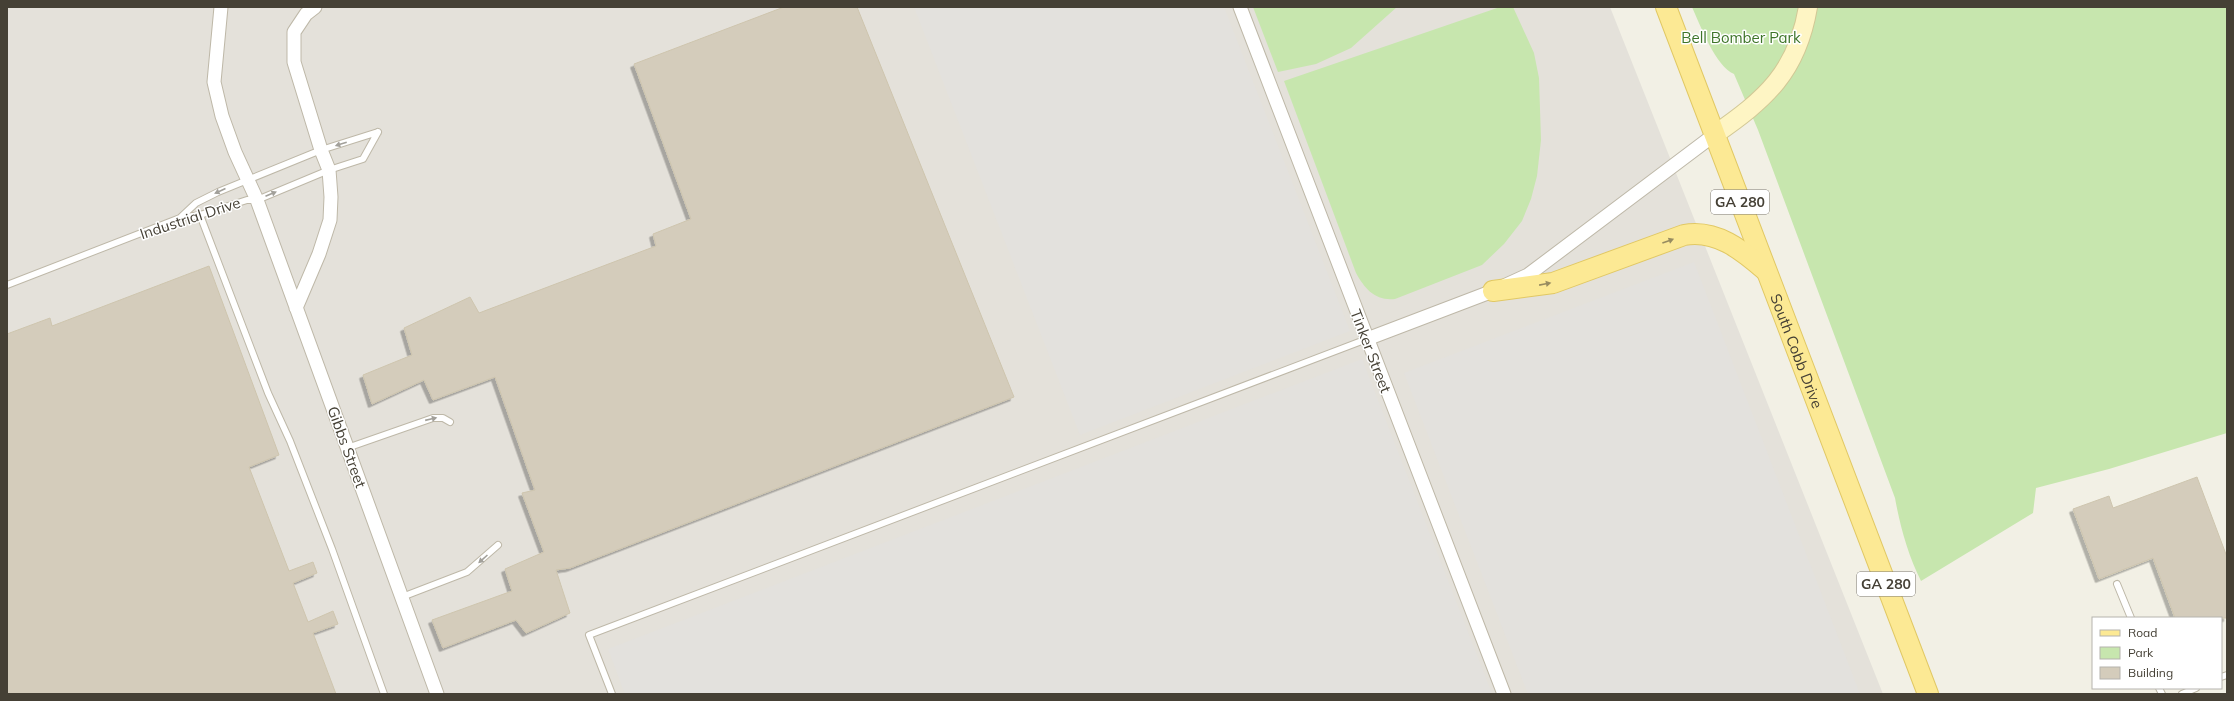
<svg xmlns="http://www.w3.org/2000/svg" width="2234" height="701" font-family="Mulish,sans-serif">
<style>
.industrial{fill:#e4e1da}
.green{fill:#c7e6ae}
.parking{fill:#e3e1dd}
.building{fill:#d4ccbb;stroke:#cec5ae;filter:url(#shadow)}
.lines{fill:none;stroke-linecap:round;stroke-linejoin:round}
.lane-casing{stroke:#beb8a8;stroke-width:8}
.street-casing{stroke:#beb8a8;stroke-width:15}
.secondary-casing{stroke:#d2c896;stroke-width:20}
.primary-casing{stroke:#e1c864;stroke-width:22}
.lane{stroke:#fff;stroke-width:6}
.street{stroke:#fff;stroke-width:13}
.secondary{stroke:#fef5c4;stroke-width:18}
.primary{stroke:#fce994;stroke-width:20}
.oneway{fill:#a2a09a}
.oneway2{fill:#978c60}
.labels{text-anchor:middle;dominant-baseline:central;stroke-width:3;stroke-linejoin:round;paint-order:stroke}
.shield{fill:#fff;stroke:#7d7972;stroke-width:1}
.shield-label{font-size:14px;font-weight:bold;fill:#454035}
.park-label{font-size:15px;fill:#3e7529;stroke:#fff}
.street-label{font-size:15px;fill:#454035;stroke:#fff}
</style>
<defs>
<filter id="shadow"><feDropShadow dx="-3.5" dy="3.5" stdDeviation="0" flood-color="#0004"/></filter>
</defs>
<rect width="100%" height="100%" fill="#f2f0e5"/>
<path class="industrial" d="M 7,7 L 1610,7 L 1883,694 L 7,694 Z"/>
<path class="green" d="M 1253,7 L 1397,7 L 1351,48 L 1316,64 L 1278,72 Z
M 1500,7 L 1513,7 L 1534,53 L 1539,78 L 1541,140 L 1537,176 L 1531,199 L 1522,221 L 1504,244 L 1482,265 L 1395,299 C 1375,301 1365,289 1356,273 L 1284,81 Z
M 1692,7 L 2227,7 L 2227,433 L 2109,469 L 2036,488 L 2033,513 L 1921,581 C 1908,555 1900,526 1895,498 L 1758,130 L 1734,74 C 1716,67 1700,25 1692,7 Z"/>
<path class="parking" d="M 914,7 L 1224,7 L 1350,331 L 1080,435 Z
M 1694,262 L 1860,694 L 1528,694 L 1404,373 Z
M 1362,359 L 1492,694 L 625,694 L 608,649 Z"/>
<path class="building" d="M 784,7 L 857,7 L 1014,397 L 570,568 L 556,570 L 570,613 L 526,633 L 516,620 L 443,648 L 432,620 L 512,591 L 505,569 L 544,552 L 522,493 L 535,490 L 495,377 L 433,400 L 424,380 L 372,404 L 363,375 L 412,355 L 404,328 L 470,297 L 479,313 L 656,246 L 653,234 L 691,219 L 634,64 Z
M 209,266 L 279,455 L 249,467 L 289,571 L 313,562 L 317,573 L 293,583 L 308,622 L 333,611 L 338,624 L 313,633 L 336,694 L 7,694 L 7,334 L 50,318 L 52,326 Z
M 2197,477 L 2227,557 L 2227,618 L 2175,618 L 2153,558 L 2099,579 L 2073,509 L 2109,496 L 2113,508 Z"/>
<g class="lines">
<defs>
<path id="lane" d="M 200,215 L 268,393 L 290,441 L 332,549 L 384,694
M 180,218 L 196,203 L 218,192 L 321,150 L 378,132
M 7,285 L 180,218 L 200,215 L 247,200 L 257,200 L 329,170 L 363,159 L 378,132
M 347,448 L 433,418 L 443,418 L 450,422
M 2117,584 L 2131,618
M 402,597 L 467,572 L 498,545
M 2221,677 L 2227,675
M 2159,688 L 2162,694
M 612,694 L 589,635 L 1367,339
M 2182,694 L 2196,688"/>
<path id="street" d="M 221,7 L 214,82 L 222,116 L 235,152 L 257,200 L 437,694
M 1240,7 L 1504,694
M 296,308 L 319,254 L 330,220 L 331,197 L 329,170 L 321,150 L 294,62 L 294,32 L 306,14 L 315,7
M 1367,339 L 1493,291 L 1528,275 L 1714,135"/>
<path id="secondary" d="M 1714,135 C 1766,99 1797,72 1808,7"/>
<g id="primary">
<path id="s1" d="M 1666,7 L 1928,694"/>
<path d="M 1493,291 L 1553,283 L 1684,235 C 1716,229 1742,250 1765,270"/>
</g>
</defs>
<use href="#lane" class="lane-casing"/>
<use href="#street" class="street-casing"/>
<use href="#secondary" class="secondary-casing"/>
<use href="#primary" class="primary-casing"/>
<use href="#lane" class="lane"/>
<use href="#street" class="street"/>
<use href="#secondary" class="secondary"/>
<use href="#primary" class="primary"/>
</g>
<defs><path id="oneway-solid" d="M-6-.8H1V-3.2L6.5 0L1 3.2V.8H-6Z"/></defs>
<g class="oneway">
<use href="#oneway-solid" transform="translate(341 144) rotate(163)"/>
<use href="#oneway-solid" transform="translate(220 191) rotate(156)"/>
<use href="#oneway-solid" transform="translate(271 194) rotate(-23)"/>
<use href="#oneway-solid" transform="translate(431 419) rotate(-13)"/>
<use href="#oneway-solid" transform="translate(483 559) rotate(138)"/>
</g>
<g class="oneway2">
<use href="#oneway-solid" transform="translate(1668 241) rotate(-20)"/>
<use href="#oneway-solid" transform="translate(1545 284) rotate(-11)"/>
</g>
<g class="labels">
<g class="shield">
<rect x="1711" y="190" width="58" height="24" rx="3"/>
<rect x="1857" y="572" width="58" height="24" rx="3"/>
</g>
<g class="shield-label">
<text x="1740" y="202">GA 280</text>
<text x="1886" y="584">GA 280</text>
</g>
<g class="park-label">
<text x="1741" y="37">Bell Bomber Park</text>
</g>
<g class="street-label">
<text transform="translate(190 218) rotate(-18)">Industrial Drive</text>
<text transform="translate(1371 351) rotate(69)">Tinker Street</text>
<text stroke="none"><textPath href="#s1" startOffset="368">South Cobb Drive</textPath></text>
<text transform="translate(347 447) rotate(70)">Gibbs Street</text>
</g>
</g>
<rect width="2234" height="701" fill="none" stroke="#454035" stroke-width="16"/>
<rect x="2092" y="617" width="130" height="72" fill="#ffffff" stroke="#b5b3ae"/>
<rect x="2100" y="630" width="20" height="6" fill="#fce994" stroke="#b5b3ae"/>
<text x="2128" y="637" font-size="12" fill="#454035">Road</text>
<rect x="2100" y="647" width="20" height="12" fill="#c7e6ae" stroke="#b5b3ae"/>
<text x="2128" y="657" font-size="12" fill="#454035">Park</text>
<rect x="2100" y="667" width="20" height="12" fill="#d4ccbb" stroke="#b5b3ae"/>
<text x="2128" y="677" font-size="12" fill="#454035">Building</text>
</svg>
